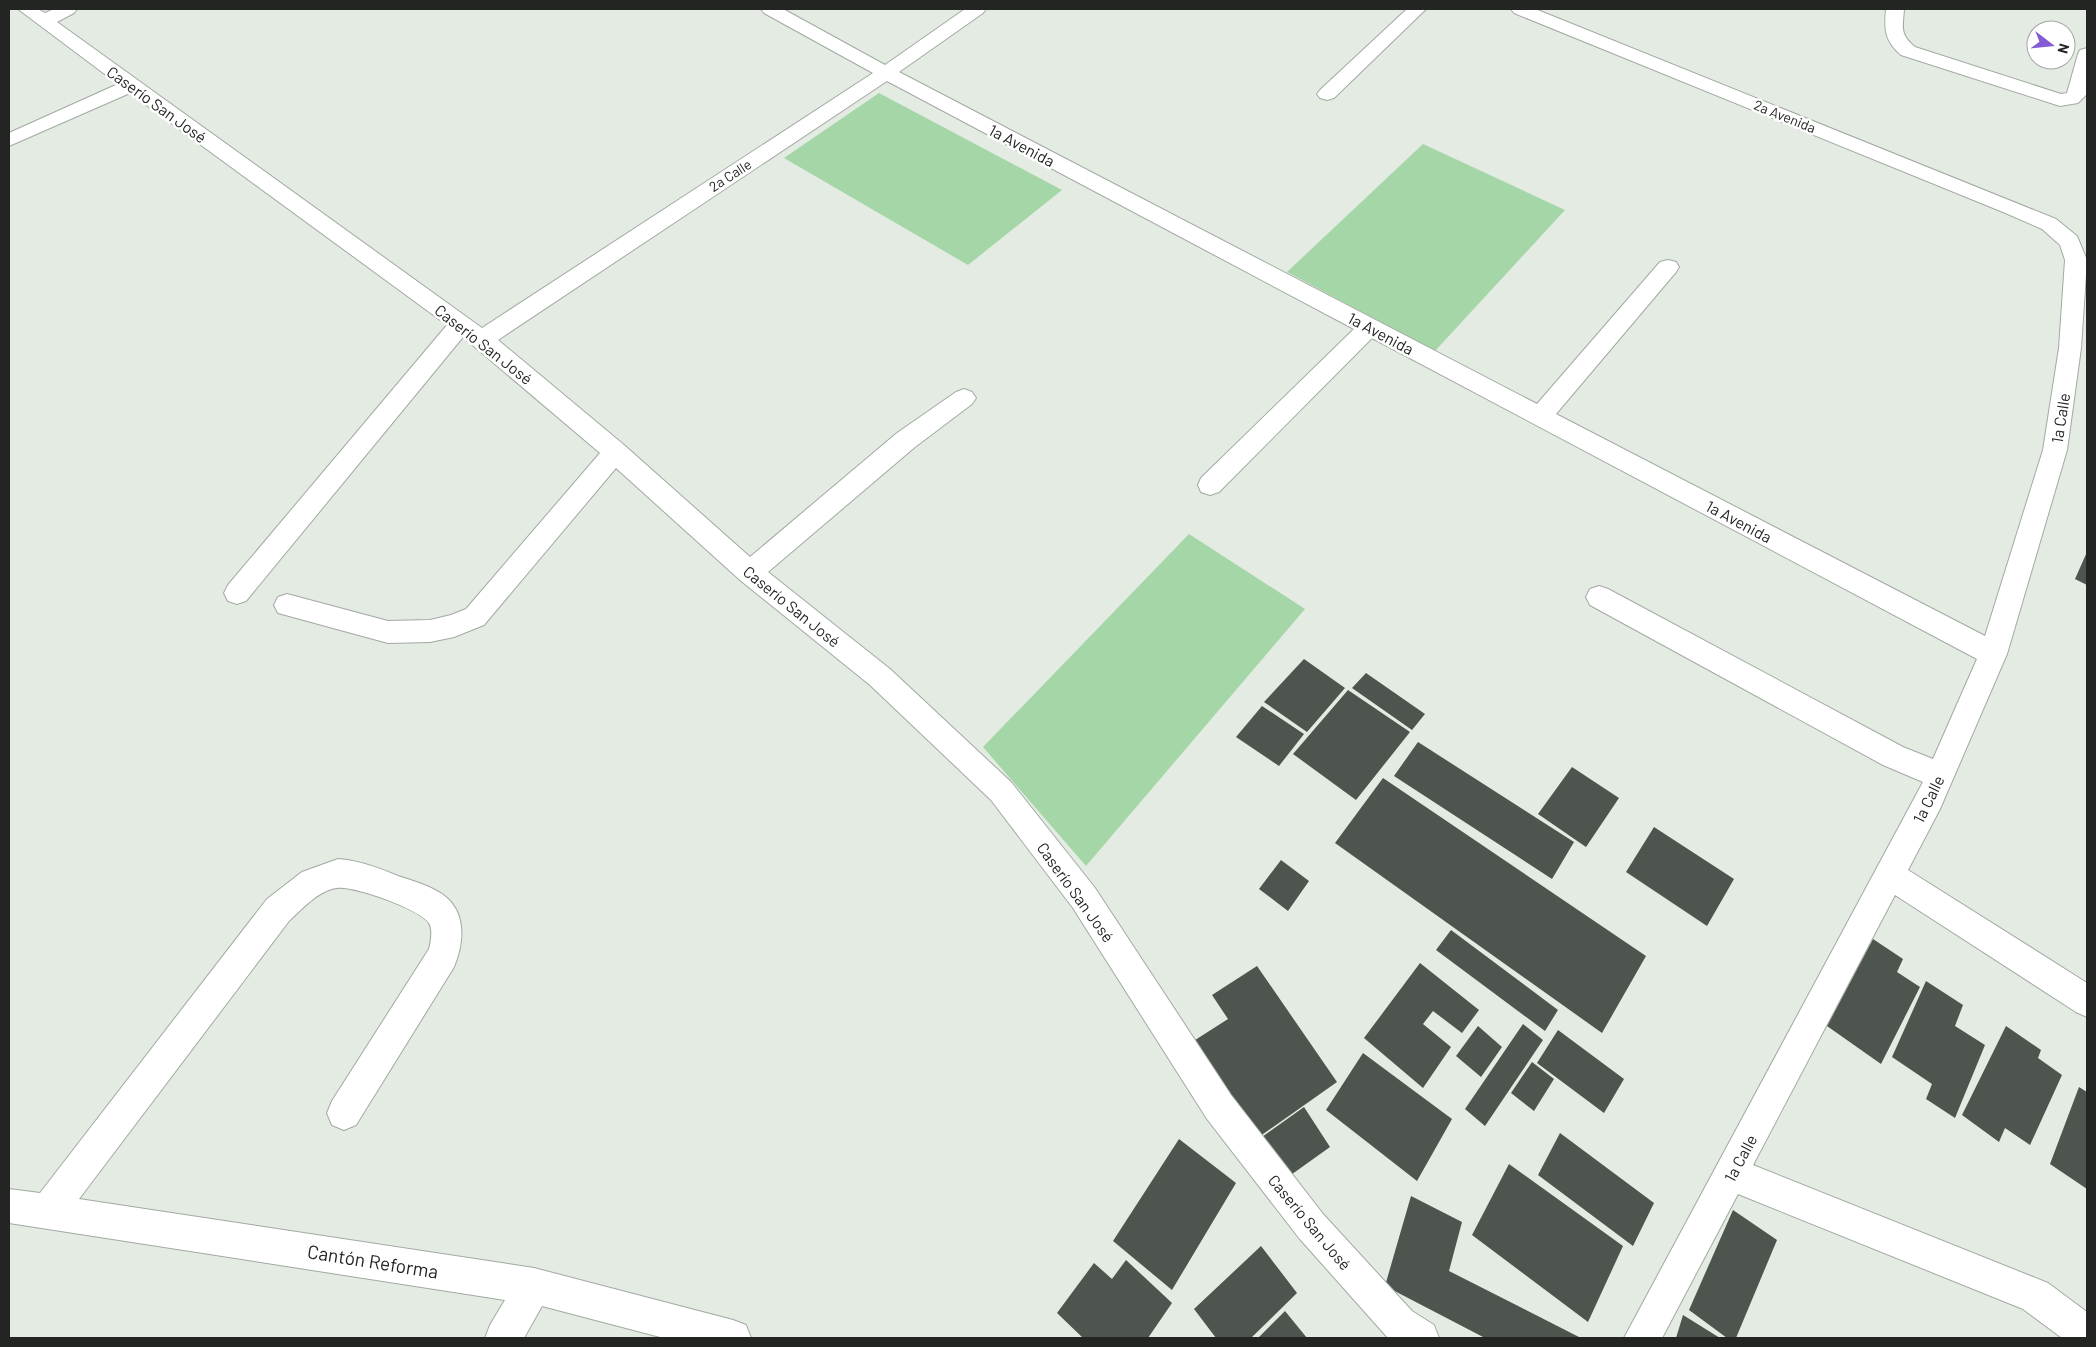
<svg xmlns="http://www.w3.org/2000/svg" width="2096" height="1347" font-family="Barlow,sans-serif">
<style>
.green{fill:#a5d6a7}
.building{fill:#4e544e}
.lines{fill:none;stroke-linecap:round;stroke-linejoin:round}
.minor-casing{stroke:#a2a9a2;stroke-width:2}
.minor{fill:#fff;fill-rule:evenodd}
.labels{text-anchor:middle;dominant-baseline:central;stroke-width:5;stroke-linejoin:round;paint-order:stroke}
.far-street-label{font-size:14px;fill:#222522;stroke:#fff}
.street-label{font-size:16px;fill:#222522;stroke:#fff}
.near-street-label{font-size:19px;fill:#222522;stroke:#fff}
</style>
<rect width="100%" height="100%" fill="#e3ebe3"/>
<path class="green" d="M 879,93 L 1062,190 L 968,265 L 784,158 Z
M 1423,144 L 1565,210 L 1435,351 L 1287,272 Z
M 1189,534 L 1305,609 L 1086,866 L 983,747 Z"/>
<path class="building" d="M 2087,552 L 2087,585 L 2075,579 Z
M 1304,659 L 1345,688 L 1307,732 L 1264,702 Z
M 1366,673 L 1425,714 L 1412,730 L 1352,688 Z
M 1348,690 L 1410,732 L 1356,800 L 1293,754 Z
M 1262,706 L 1304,734 L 1279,766 L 1236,737 Z
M 1418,742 L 1574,842 L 1552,879 L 1394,776 Z
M 1572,767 L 1619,798 L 1586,847 L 1538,814 Z
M 1383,778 L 1646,956 L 1602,1033 L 1335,843 Z
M 1654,827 L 1734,879 L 1707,926 L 1626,872 Z
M 1281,860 L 1309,881 L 1288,911 L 1259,889 Z
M 1451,930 L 1558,1010 L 1545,1031 L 1436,950 Z
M 1873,939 L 1903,959 L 1897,972 L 1920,987 L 1881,1064 L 1827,1026 Z
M 1420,963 L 1479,1010 L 1462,1033 L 1433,1011 L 1423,1024 L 1451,1047 L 1423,1088 L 1364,1038 Z
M 1257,966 L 1337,1082 L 1256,1139 L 1192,1042 L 1228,1019 L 1212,995 Z
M 1926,981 L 1963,1005 L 1955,1026 L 1985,1045 L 1955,1118 L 1926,1099 L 1932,1084 L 1892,1057 Z
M 1523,1024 L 1543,1040 L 1485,1126 L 1465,1109 Z
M 1478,1026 L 1502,1047 L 1481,1077 L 1456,1056 Z
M 2006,1026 L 2041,1050 L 2038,1058 L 2062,1075 L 2030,1145 L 2005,1128 L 1999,1142 L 1962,1115 Z
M 1558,1030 L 1624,1079 L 1604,1113 L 1537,1063 Z
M 1363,1053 L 1452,1119 L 1417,1181 L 1326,1110 Z
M 1532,1062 L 1554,1079 L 1534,1111 L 1511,1093 Z
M 2079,1087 L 2087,1092 L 2087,1189 L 2050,1164 Z
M 1304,1107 L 1330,1147 L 1288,1177 L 1262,1137 Z
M 1560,1133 L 1654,1203 L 1633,1246 L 1538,1175 Z
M 1179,1139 L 1236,1183 L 1172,1290 L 1113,1241 Z
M 1509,1164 L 1623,1246 L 1588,1322 L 1472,1235 Z
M 1411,1196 L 1462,1222 L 1449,1271 L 1579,1337 L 1579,1338 L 1485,1338 L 1385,1286 Z
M 1733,1210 L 1777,1240 L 1736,1338 L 1727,1338 L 1689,1310 Z
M 1261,1246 L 1297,1293 L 1251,1338 L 1216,1338 L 1194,1309 Z
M 1126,1260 L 1172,1303 L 1148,1338 L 1083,1338 L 1057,1313 L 1094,1263 L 1112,1279 Z
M 1285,1311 L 1307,1338 L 1258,1338 Z
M 1683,1315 L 1720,1338 L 1676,1338 Z"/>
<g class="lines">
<defs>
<path id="minor" d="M 18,9 L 38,9 L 45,13 L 54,9 L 77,9 L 74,13 L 57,22 L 482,328 L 873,73 L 764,13 L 761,9 L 783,9 L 885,65 L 965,9 L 986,9 L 983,13 L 899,72 L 1537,404 L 1660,262 L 1668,260 L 1676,262 L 1679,267 L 1676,272 L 1556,414 L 1985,636 L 2043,450 L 2059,348 L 2065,260 L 2060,245 L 2042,229 L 2003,212 L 1514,13 L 1511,9 L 1535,9 L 2056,219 L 2077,236 L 2087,260 L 2081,348 L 2067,450 L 2007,654 L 1940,809 L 1908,870 L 2087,983 L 2087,1017 L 2076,1012 L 1895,895 L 1753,1165 L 2048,1283 L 2087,1312 L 2087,1338 L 2062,1338 L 2023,1309 L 1738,1194 L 1662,1338 L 1624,1338 L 1923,782 L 1883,765 L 1590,605 L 1586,597 L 1590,589 L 1599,586 L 1608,589 L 1903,747 L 1933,759 L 1977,659 L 1372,338 L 1219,492 L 1210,495 L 1201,492 L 1198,485 L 1201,478 L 1354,329 L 887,81 L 498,340 L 624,445 L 750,557 L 897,433 L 956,392 L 964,389 L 972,392 L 976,398 L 972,404 L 915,447 L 768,572 L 890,669 L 1011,782 L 1095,888 L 1231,1095 L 1323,1214 L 1412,1311 L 1434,1325 L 1439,1338 L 1388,1338 L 1299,1238 L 1207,1119 L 1073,908 L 991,800 L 870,685 L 740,580 L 616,468 L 484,625 L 454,637 L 430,642 L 388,643 L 278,613 L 274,605 L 278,597 L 287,594 L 388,621 L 430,620 L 451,615 L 466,609 L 600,453 L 463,337 L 246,601 L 237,604 L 228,601 L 224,593 L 228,585 L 447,325 L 130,93 L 9,146 L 9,133 L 118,84 Z
M 1407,9 L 1426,9 L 1334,98 L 1327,100 L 1320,98 L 1317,94 L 1320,90 Z
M 1886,9 L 1904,9 C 1903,27 1899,34 1915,47 L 2061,94 L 2067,93 L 2078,54 L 2080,50 L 2087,48 L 2086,95 L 2078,103 L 2060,106 L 1901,55 C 1885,41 1884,30 1886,9 Z
M 338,859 C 358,860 379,868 398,876 C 413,881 435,887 447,898 C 467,916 463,945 454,967 L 356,1125 L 344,1130 L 332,1125 L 327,1113 L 332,1101 L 429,949 C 431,941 433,930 429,923 C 419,909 353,885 336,888 C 318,891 302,909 289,921 L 79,1199 L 534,1268 L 733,1320 L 746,1325 L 751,1338 L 664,1338 L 542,1306 L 524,1338 L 485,1338 L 490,1325 L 505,1300 L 9,1223 L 9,1189 L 40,1193 L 267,899 L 302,872 Z"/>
</defs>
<use href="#minor" class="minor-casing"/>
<use href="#minor" class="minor"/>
</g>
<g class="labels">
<g class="far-street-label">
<text transform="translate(1785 116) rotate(22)">2a Avenida</text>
<text transform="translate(730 175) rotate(-33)">2a Calle</text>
</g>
<g class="street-label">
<text transform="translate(157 104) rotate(36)">Caserío San José</text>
<text transform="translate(1022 145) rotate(28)">1a Avenida</text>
<text transform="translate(1381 333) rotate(28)">1a Avenida</text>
<text transform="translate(484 344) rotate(38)">Caserío San José</text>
<text transform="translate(2060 418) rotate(-81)">1a Calle</text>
<text transform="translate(1739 521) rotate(28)">1a Avenida</text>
<text transform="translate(792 606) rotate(39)">Caserío San José</text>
<text transform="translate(1928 799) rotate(-64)">1a Calle</text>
<text transform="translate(1076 892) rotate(54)">Caserío San José</text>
<text transform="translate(1740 1158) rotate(-62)">1a Calle</text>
<text transform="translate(1310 1222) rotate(50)">Caserío San José</text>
</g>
<g class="near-street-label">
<text transform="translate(373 1261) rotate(9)">Cantón Reforma</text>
</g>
</g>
<rect width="2096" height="1347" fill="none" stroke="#222522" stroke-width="20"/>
<g transform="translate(2051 45) rotate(106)"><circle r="24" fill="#ffffff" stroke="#a7a8a7"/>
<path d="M0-4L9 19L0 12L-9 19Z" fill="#845bd5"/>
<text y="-8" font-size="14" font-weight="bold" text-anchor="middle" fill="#222522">N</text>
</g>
</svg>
